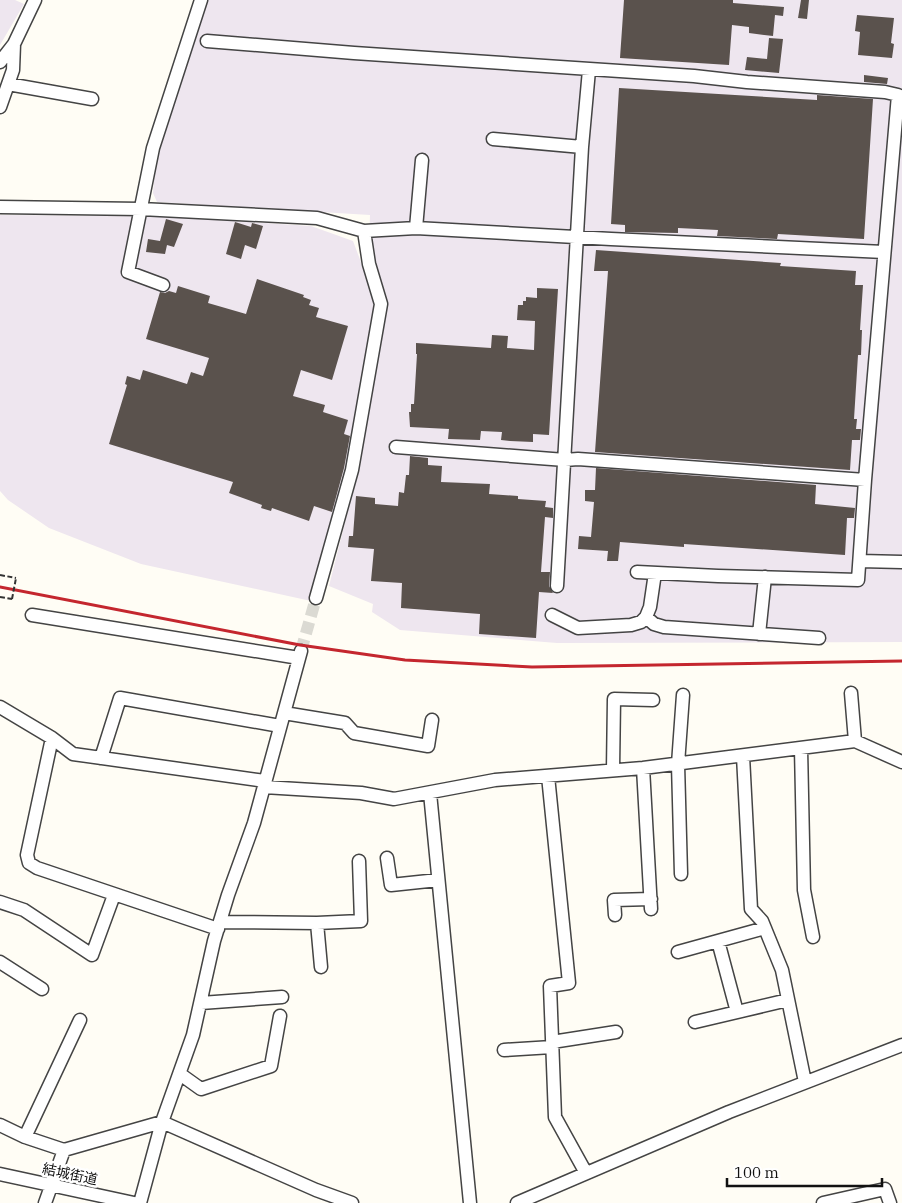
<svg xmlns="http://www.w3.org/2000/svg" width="902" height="1203" font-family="'IBM Plex Serif','Noto Sans JP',serif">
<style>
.industrial{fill:#eee6ef}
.building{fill:#5a524d}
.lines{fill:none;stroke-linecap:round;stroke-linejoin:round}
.minor-tunnel{stroke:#dbdad3;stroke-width:12;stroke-dasharray:12 6;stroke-linecap:butt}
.minor-casing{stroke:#444;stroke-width:15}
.path{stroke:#333;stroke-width:2;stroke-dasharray:5 2.5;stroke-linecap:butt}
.minor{stroke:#fff;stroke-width:12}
.rail{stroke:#c4262e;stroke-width:3}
.path-bridge{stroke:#333;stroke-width:2;stroke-dasharray:5 2.5;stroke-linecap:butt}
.labels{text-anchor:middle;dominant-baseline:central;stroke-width:5;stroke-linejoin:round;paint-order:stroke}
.street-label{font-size:14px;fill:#111;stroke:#fff}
</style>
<rect width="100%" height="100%" fill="#fffdf5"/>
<path class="industrial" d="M 0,0 L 15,0 L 24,4 L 0,45 Z
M 206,0 L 902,0 L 902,642 L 557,643 L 400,630 L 372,612 L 373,604 L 329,586 L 358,471 L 385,306 L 369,247 L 370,215 L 157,202 L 153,193 L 157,145 Z
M 0,215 L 159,216 L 311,226 L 353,241 L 376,302 L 349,472 L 311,601 L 141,564 L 49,528 L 8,500 L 0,491 Z"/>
<path class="building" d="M 624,0 L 733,0 L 733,3 L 784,7 L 783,16 L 775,15 L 773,36 L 749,33 L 749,27 L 732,25 L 729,65 L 620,58 Z
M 801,0 L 809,0 L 807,19 L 798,18 Z
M 857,15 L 894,18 L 891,43 L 894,44 L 892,58 L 858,55 L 860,32 L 855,31 Z
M 769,38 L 783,39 L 779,73 L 745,70 L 747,57 L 767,59 Z
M 864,75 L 888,78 L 887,84 L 864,82 Z
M 619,88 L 817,100 L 817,95 L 873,99 L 864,239 L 778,234 L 777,239 L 717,236 L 718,230 L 678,228 L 678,233 L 625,232 L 625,225 L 611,224 Z
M 166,219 L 183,224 L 174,247 L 167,245 L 165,254 L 146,252 L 148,239 L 160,241 Z
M 235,222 L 251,227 L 252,223 L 263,226 L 256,249 L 245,245 L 241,259 L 226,254 Z
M 596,250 L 781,263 L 780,266 L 856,271 L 855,285 L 863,285 L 860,330 L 862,330 L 861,355 L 858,355 L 854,419 L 857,419 L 856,429 L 861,429 L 860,440 L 852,440 L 850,470 L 595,452 L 608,271 L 594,271 Z
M 257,279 L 304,295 L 303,297 L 311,300 L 309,305 L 319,308 L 316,317 L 348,326 L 332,380 L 301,370 L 293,396 L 325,405 L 323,412 L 348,420 L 344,434 L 350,436 L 344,468 L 332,512 L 314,506 L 309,521 L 272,508 L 271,511 L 261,508 L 262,505 L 229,493 L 233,482 L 109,444 L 127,385 L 125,384 L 127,376 L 140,380 L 143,370 L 187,384 L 191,372 L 203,376 L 209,358 L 146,339 L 160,292 L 165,293 L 169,291 L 176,293 L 178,286 L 210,296 L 208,303 L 246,314 Z
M 537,288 L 558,289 L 549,435 L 533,434 L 533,442 L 510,441 L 501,440 L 502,432 L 481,431 L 480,440 L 448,439 L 449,429 L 410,427 L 409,412 L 411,412 L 411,404 L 414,404 L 417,354 L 416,354 L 416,343 L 491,348 L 492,335 L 508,336 L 507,348 L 534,350 L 535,321 L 517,320 L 518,305 L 523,305 L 523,301 L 526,301 L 526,297 L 537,298 Z
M 410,456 L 428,458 L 428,465 L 442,466 L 441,482 L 490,484 L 489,494 L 518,496 L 518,499 L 546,501 L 545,507 L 553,508 L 553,518 L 545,517 L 541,572 L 550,572 L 549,586 L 553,593 L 539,592 L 536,638 L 479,634 L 480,614 L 401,608 L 402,583 L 371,581 L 374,549 L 348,547 L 349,536 L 353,536 L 356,496 L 375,498 L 375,504 L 398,506 L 399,492 L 404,493 L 406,475 L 409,475 Z
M 596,468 L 816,485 L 815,504 L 855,508 L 854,518 L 847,518 L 845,555 L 684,544 L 684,547 L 620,542 L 618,561 L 607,561 L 608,551 L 578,549 L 579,536 L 591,537 L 594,502 L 585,501 L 585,490 L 595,490 Z"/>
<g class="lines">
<path class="minor-tunnel" d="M 301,651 L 316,598"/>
<defs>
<path id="minor" d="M 207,41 L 354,53 L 694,76 L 747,82 L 885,92 L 898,95 L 865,480 L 858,580 L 718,576 L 637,572
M 0,62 L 14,44 L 35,0
M 8,84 L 92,99
M 0,107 L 13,70 L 14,44
M 493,139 L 582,147
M 0,207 L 141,209 L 317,218 L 364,231 L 416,228 L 611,239 L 884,252
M 416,228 L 422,160
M 163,285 L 128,272 L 153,148 L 201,0
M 396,447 L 565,460 L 578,459 L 865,480
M 860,561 L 902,562
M 557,586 L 582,147 L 589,70
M 316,598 L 352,470 L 381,304 L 369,264 L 364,231
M 32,615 L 299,658
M 552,615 L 578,628 L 631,625 L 641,622 L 646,617 L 650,607 L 655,573
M 646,617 L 654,624 L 664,627 L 819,638
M 759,634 L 765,577
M 851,693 L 855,741
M 0,707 L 52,738 L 73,754 L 265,781
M 284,713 L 345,723 L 354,733 L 428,746 L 432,720
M 52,738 L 27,855 L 29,863 L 37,868 L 218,929
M 801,748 L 804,890 L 813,937
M 743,756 L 751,909 L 762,921 L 782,970 L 805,1082
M 101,758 L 120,698 L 280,726
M 643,768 L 651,909
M 613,770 L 614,699 L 653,700
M 548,776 L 569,983 L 550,986 L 555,1117 L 586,1173
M 264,787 L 361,793 L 394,799 L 495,780 L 643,768 L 855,741 L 902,762
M 430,793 L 470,1203
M 387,858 L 391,885 L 438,880
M 681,874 L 678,764 L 683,695
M 0,902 L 24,910 L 92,955 L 114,895
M 615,915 L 614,900 L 651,899
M 221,922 L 317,923 L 361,921 L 359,861
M 317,923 L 321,967
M 718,941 L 737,1012
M 678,952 L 765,928
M 0,962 L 42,989
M 201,1003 L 282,997
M 695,1022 L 788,1000
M 552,1042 L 616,1032
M 504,1050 L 552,1047
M 180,1074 L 201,1089 L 271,1066 L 280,1016
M 0,1125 L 25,1137 L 64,1150 L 162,1122 L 316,1190 L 352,1203
M 25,1137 L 80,1020
M 0,1174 L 134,1203
M 45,1203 L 64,1150
M 140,1203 L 162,1122 L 193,1035 L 214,941 L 228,895 L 254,823 L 301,651
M 517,1203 L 729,1112 L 902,1045
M 823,1203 L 885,1189 L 890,1203"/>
</defs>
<use href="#minor" class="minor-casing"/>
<path class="path" d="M 0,575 L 16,578
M 0,597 L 12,599"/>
<use href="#minor" class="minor"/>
<path class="rail" d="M 0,587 L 300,645 L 405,660 L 532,667 L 902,661"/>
<path class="path-bridge" d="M 12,599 L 16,578"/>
</g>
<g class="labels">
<g class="street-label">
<text transform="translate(70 1174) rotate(12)">結城街道</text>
</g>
</g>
<path d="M727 1178v8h155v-8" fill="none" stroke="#111111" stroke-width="2.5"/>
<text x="734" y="1178" font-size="15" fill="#111111" stroke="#ffffff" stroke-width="4" paint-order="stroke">100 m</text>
</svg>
